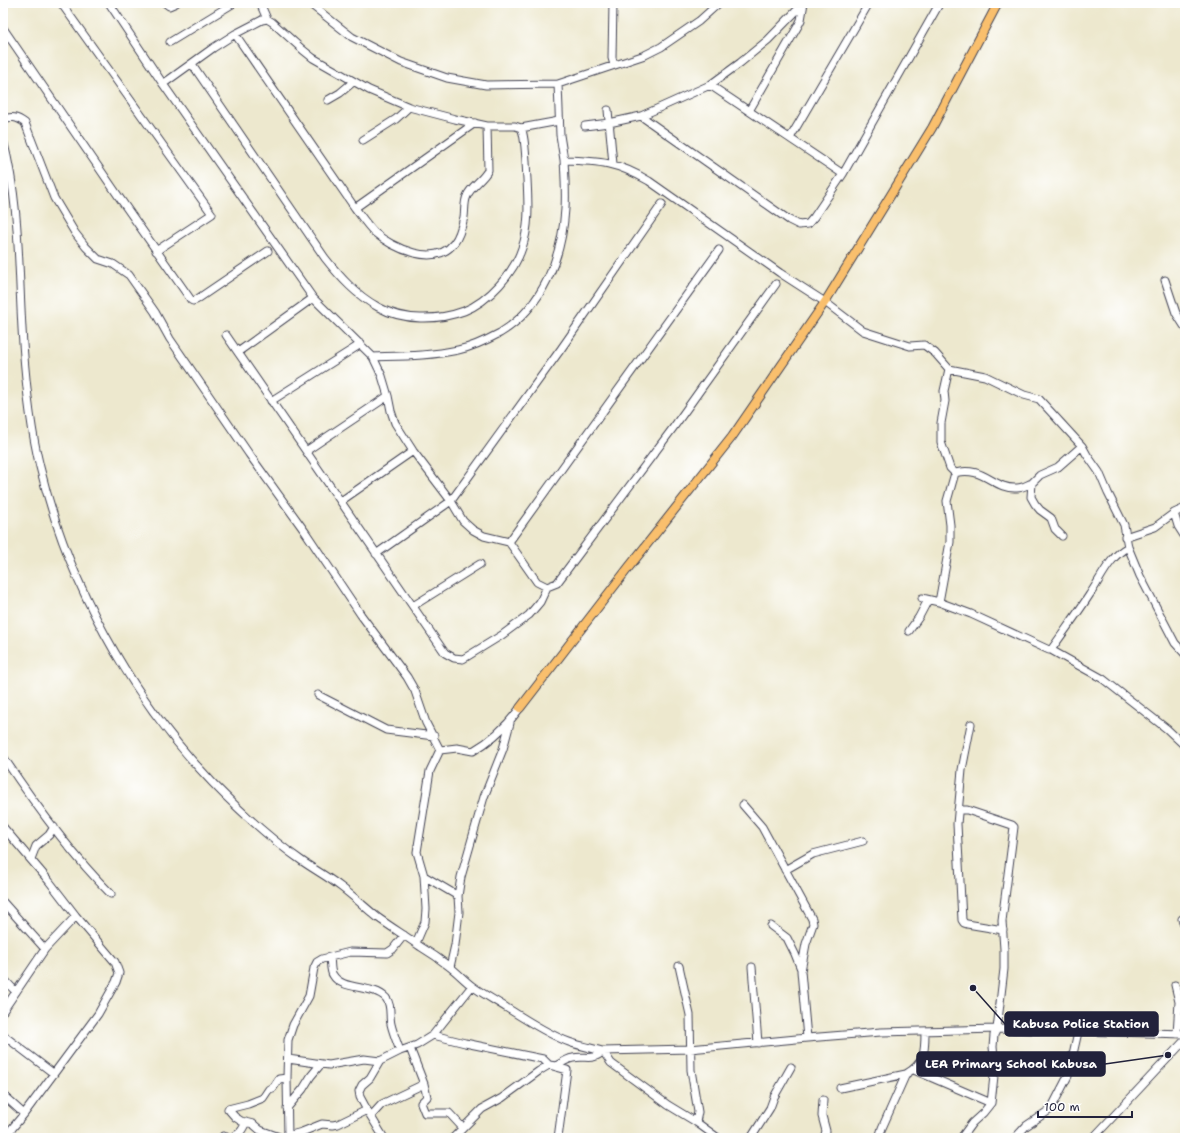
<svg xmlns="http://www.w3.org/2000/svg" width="1188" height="1141" font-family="'Shantell Sans',sans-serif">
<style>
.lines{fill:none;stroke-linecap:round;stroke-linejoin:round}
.minor-casing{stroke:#404051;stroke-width:9}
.major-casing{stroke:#404051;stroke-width:10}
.minor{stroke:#fff;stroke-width:7}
.major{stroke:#f9bf6d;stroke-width:8}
.leader{fill:none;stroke:#22223b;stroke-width:1.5}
.callout-dot{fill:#22223b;stroke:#fff;stroke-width:1.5}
.callout{fill:#22223b;stroke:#22223b;stroke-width:1.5}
.callout-label{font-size:12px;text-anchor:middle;font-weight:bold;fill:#fff}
</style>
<rect width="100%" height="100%" fill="#fff"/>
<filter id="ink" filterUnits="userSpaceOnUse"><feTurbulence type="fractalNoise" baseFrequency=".025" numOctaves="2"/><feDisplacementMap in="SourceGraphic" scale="8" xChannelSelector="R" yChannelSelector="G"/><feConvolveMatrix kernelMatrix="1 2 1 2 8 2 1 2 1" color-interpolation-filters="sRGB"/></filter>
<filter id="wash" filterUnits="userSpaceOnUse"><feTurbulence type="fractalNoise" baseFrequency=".012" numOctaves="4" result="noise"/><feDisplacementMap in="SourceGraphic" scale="16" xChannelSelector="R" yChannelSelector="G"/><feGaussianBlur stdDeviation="0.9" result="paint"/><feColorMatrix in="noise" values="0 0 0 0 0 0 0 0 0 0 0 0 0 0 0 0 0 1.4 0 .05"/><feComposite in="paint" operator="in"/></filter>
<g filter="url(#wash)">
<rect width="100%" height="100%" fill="#ede8ce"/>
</g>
<g filter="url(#ink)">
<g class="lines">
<defs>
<path id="minor" d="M 61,3 L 212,214 L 156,251
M 109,3 L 163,84 L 313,298 L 373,357 L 382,376 L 388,396 L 391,411 L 395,423 L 413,451 L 451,501 L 463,521 L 473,530 L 484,536 L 509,542 L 537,582 L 547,587
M 165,3 L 169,6 L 176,3
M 260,3 L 267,19
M 309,3 L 352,37 L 401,62 L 447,78 L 486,85 L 558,84 L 645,55 L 661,47 L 699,21 L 719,3
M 613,3 L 612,58 L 614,65
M 3,28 L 119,197 L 191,300 L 193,301 L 196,300 L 268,251
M 235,34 L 355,208 C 361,216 367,225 374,232 C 392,248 435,268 454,243 C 459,237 462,226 464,217 C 465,211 464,202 467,196 C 471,186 483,180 488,170 L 487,126
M 170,42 L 234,3
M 192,64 L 325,258 C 340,277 356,295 378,307 C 403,321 437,321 464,311 C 489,301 514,273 522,248 C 530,225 528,202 527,179 C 526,168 526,136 521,128
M 163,84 L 213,48 L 235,34 L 262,20 L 267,19 L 272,22 L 303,50 L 313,58 L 369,90 L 409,107 L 455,119 L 487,126 L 515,126 L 521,128 L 559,121
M 558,84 L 560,135 L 564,160 C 600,161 617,162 649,181 L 780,273 L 825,302 L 863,331 L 910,346 L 924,345 L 935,353 L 949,369 L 944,391 L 945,401 L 941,423 L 941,442 L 950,468 L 955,473 L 947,501 L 950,525 L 950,542 L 939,602
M 710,85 L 843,174
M 328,100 L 340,93 L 353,82
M 608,110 L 613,164
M 749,111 L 798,26 L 801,20 L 804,3
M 641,116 L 789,220 L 799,225 L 808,224 L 814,217 L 843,174 L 938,6 L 939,3
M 3,119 C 12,116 17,117 25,123 L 54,198 L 75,233 L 86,247 L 98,259 L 113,264 L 129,275 L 155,312 L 170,339 L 249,454 L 306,533 L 361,615 L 407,677 L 415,691 L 426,723 L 440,750
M 585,126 L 609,123 L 641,116 L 710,85 L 740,63 L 768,40 L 804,3
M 790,138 L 869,3
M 3,140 C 21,207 18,276 23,344 C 26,385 30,427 40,467 C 71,595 142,718 238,808 C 258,827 279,845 302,861 C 315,870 328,877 341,887 C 353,896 365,907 377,917 C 391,927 407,937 421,947 C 431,953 441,960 450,967 C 458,973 464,980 472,986 C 483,994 496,1001 507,1008 C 527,1020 547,1034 569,1042 C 580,1046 592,1048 603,1051 L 611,1063 L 668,1105 L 696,1122 L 718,1138
M 363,140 L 396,119 L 409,107
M 355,208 L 475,123
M 1165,280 L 1176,313 L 1185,327
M 226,335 L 445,653 L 454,658 L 463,659 L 502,635 L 529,615 L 540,602 L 547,587 L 557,583 L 673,428 L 776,284
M 238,352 L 313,298
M 373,357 C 401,356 430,356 458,350 C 473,347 487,340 500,333 C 543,307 562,257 565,209 C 566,193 565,176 564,160
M 949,369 L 985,376 L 1024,395 L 1039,399 L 1082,446 L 1087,455 L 1099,472 L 1108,493 L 1124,525 L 1128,547 L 1140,576 L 1175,643 L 1185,654
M 271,401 L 361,344
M 306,451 L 388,396
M 955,473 C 983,465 994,490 1017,488 C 1023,488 1027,485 1032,483
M 341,501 L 413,451
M 1174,513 L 1178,526 L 1185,537
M 1062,536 L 1055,529 L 1051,518 L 1040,510 L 1035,504 L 1031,497 L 1032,483 L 1040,475 L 1058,467 L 1082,446
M 1125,537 L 1155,527 L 1174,513 L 1185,508
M 509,542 L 719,250
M 376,554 L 451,501 L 561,349 L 662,204
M 922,598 L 939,602 L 971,614 L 1049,650 L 1051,650 L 1103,679 L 1167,729 L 1185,746
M 413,606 L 480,564
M 909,631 L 919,617 L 928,600
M 1051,650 C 1064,631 1078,613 1090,594 C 1102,577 1109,557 1128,547
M 318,695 L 386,730 L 434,736
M 971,724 L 962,770 L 957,824 L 962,920 L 964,923 L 967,924 L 1003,930
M 4,758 C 36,806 70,853 111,894
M 743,805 L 762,827 L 812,919 L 813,924 L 806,944 L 801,971 L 807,1038
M 958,810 L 967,810 L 1012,825 L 1014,827 L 1002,921 L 1004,949 L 1004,969 L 997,1029 L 994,1035 L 993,1047 L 995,1067 L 991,1103 L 983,1113 L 972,1123 L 961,1138
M 3,827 L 49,881 L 76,916 L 115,962 L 119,973 L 116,982 L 98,1014 L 24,1114 L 4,1138
M 31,859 L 36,846 L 49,835 L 54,827
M 785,870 L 813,854 L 863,841
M 424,876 L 458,896
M 3,902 L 45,949
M 1182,919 L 1185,927
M 771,926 L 787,938 L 795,954 L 801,969
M 416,943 L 425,922 L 426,909 L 424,876 L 417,852 L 430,771 L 440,750 L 457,748 L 473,751 C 492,740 507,726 520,708
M 330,957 C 331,962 330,971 333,975 C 342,991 373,984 386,998 C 392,1005 389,1016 391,1024 C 393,1033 397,1042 400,1051
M 679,966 L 690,1015 L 691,1070 L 698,1112 L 696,1122
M 450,967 L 455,945 L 459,912 L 458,896 L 461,877 L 484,797 L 503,749 L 510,723
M 752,967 L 758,1043
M 3,978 L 16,992
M 1175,985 L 1179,1002 L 1177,1034
M 3,1011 L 45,949 L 76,916
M 3,1035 L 53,1073
M 433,1035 L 465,1043 L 543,1059 L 549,1065 L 567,1070 L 558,1138
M 410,1048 L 424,1084 L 427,1097 L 421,1103 L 425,1113 L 449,1113 L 463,1128
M 288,1059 L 329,1065 L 364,1059 L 380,1061
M 914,1070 L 991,1103
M 840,1088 L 906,1074
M 3,1095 L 24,1114
M 823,1100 L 822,1116 L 826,1131 L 824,1138
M 287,1108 L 303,1089 L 311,1076 L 321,1064
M 228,1109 L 248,1104 L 263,1098 L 269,1089 L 273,1088 L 279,1079 L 287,1078
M 228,1109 L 235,1117 L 241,1121 L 253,1124 L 260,1130 L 282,1138
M 371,1116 L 382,1104 L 424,1084
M 223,1136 L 230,1138
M 231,1138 C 240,1134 242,1131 246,1122
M 288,1138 L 287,1078 L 288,1040 L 293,1025 L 309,996 L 314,968 L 317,962 L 322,959 L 350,952 L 387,953 L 393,949 L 404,935
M 288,1138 L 291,1135 L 302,1132 L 322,1124 L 333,1125 L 338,1124 L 367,1110
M 384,1138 L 367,1110 L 360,1097 L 359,1091 L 362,1085 L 370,1078 L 380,1061 L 400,1051 L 417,1045 L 433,1035 L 472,986
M 453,1138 L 482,1109 L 502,1098 L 539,1071 L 549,1065 L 556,1066 C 561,1063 567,1059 573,1058 C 586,1055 592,1062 603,1051 L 690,1049 L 807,1038 L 881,1032 L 997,1029 L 1185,1034
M 751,1138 L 770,1108 L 774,1097 L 791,1067
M 879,1138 L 882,1128 L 906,1074 C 925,1063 925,1052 925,1032
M 1015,1138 L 1026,1126 L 1051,1109 L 1068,1076 L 1078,1032
M 1093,1138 L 1185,1040"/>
<path id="major" d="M 520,708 L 629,567 L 732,437 L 825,302 L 932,128 L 998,3"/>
</defs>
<use href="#minor" class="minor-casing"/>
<use href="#major" class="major-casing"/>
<use href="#minor" class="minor"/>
<use href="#major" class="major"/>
</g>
</g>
<path class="leader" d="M973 988L1005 1024M1168 1055L1105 1064"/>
<g class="callout-dot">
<circle cx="973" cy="988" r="4"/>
<circle cx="1168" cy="1055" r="4"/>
</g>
<g class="callout">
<rect x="1005" y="1012" width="153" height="24" rx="4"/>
<rect x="917" y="1052" width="188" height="24" rx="4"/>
</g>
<g class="callout-label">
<text x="1081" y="1028">Kabusa Police Station</text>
<text x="1011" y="1068">LEA Primary School Kabusa</text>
</g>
<rect width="1188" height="1141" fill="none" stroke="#fff" stroke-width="16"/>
<path d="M1038 1111v6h94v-6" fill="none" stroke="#22223b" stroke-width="2"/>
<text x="1044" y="1111" font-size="12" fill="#22223b" stroke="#ffffff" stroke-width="3" paint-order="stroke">100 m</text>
</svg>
